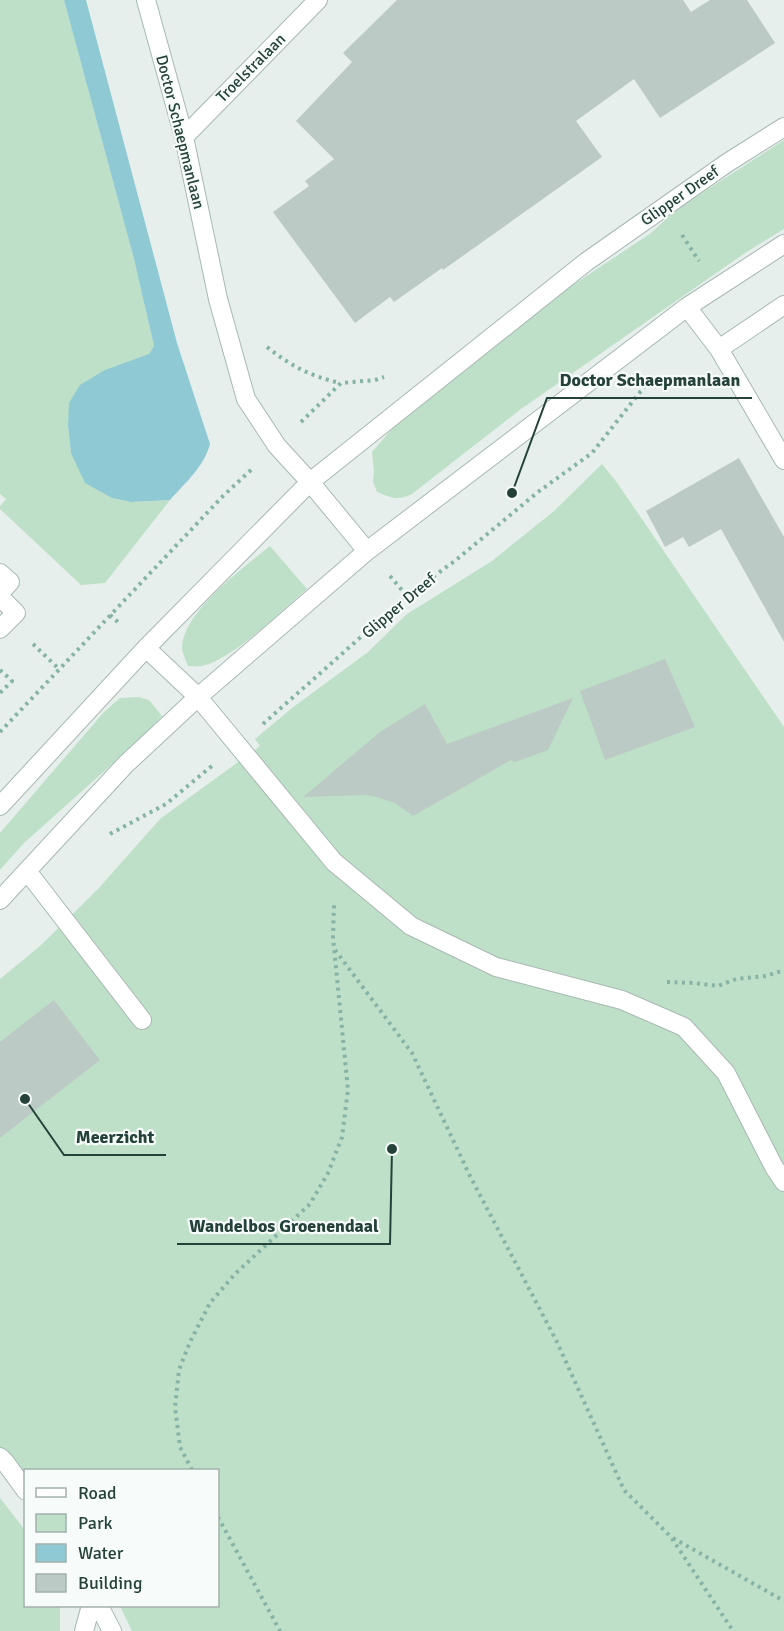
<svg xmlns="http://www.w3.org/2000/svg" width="784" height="1631" font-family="Signika,sans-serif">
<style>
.green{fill:#bfe0c8}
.water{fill:#8ec9d4}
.building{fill:#bbcac4}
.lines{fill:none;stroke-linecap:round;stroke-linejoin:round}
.minor-casing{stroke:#a8b8b2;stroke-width:20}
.path{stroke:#86b3a5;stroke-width:4;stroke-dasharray:3 4.5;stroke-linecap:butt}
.minor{stroke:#fff;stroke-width:18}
.labels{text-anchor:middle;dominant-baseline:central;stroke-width:4.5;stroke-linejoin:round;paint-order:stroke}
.street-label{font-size:16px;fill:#24423a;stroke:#f7fbf9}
.leader{fill:none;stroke:#24423a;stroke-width:2}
.callout-dot{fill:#24423a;stroke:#f7fbf9;stroke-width:2}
.callout-label{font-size:18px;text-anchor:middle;font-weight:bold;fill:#24423a;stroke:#f7fbf9;stroke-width:4.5;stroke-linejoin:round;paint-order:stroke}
</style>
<rect width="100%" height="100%" fill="#e6efeb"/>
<path class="green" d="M 0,0 L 64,0 L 134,259 L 154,346 L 149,354 L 68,426 L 71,453 L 112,498 L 131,502 L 170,500 L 105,583 L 81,585 L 0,509 L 0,506 L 6,499 L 0,494 Z
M 784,140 L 784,229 L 745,253 L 521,409 L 412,494 C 397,501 392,498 377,492 L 373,482 L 374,471 L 372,452 L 398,422 L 531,313 L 651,233 L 677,209 Z
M 602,464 L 618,484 L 784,727 L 784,1631 L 132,1631 L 120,1606 L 218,1606 L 218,1470 L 26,1470 L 25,1476 L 0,1447 L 0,979 L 40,946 L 98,889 L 160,819 L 260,746 L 255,739 L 292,708 L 368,652 L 407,614 L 492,561 L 554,511 Z
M 270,546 L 307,589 C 281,611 233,659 202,666 C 197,667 192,666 188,666 C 186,660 182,653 182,647 C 183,612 244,567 270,546 Z
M 139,697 L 149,700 L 162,716 L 138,741 L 24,843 L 0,870 L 0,833 L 104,712 L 120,698 Z
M 0,1498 L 25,1530 L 26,1606 L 60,1606 L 60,1631 L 0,1631 Z"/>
<path class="water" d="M 64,0 L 86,0 L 177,343 L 210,444 C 204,467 185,483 170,500 L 131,502 L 112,498 L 85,483 L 71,453 L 68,426 L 69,403 L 80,385 L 105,370 L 149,354 L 154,346 L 134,259 Z"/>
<path class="building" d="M 397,0 L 683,0 L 691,12 L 710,0 L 747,0 L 775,43 L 660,118 L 634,79 L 576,121 L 602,157 L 443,270 L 442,268 L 394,302 L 390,297 L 355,323 L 273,212 L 309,186 L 305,181 L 334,159 L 296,121 L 352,62 L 343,53 Z
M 739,458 L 784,537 L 784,642 L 721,529 L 689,547 L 683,537 L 665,547 L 646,511 Z
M 665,659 L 695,727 L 605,760 L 580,691 Z
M 573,698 L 548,750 L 515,762 L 511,760 L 413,816 L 395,803 L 376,797 L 366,795 L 303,797 L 380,732 L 425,704 L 447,744 Z
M 54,1000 L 100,1060 L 0,1138 L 0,1042 Z"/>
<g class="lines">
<defs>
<path id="minor" d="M 146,0 L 184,137 L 218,299 L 246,399 L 277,446 L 310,482 L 367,551
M 184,137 L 318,0
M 687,307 L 719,349 L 784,460
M 719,349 L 784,305
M 0,573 L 10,582 L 0,593
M 0,597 L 16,613 L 0,629
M 146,648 L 198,697 L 334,862 L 411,926 L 496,967 L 622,1000 L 684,1027 L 726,1073 L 774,1167 L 784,1182
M 0,806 L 146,648 L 310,482 L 586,262 L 727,163 L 784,127
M 27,871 L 142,1020
M 0,900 L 126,764 L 198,697 L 367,551 L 687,307 L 784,244
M 0,1457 L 5,1462 L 26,1491
M 99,1606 L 112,1631
M 84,1631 L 90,1609 L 90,1606"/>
</defs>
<use href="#minor" class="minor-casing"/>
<path class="path" d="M 682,235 L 699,261
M 267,347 C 291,366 310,376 340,383
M 301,422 L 341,383 L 375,380 L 384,377
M 390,576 L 407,596
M 110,615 L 121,625
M 33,644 L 59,669
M 0,670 L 12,681 L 0,693
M 263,724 L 407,596 L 456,560 L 538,492 L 592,453 L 648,382
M 0,732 L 223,496 L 252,469
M 110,834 L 166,804 L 213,765
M 335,950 L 412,1053 L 469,1174 L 557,1342 L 624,1490 L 671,1537 L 733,1631
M 667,982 L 694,983 L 718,986 L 736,979 L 766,976 L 784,970
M 192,1470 L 180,1447 L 175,1407 L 179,1370 L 190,1342 L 210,1303 L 235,1274 L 310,1204 L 328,1173 L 342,1137 L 348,1090 L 333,937 L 334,905
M 218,1517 L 280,1631
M 673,1538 L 784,1601"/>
<use href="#minor" class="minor"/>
</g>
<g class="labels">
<g class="street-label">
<text transform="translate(251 68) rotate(-45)">Troelstralaan</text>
<text transform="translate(180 132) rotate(76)">Doctor Schaepmanlaan</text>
<text transform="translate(680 196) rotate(-35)">Glipper Dreef</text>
<text transform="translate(399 606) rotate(-40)">Glipper Dreef</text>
</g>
</g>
<path class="leader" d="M512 493L547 398H752M25 1099L64 1155H166M392 1149L390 1244H177"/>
<g class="callout-dot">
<circle cx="512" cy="493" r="6"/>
<circle cx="25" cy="1099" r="6"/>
<circle cx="392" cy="1149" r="6"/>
</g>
<g class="callout-label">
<text x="650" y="386">Doctor Schaepmanlaan</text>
<text x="115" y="1143">Meerzicht</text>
<text x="284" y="1232">Wandelbos Groenendaal</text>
</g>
<rect x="24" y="1469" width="195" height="138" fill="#f7fbf9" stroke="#a3b1ad" stroke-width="1.5"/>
<rect x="36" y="1488" width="30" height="9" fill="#ffffff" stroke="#a3b1ad" stroke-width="1.5"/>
<text x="78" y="1499" font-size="18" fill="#24423a">Road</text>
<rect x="36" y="1514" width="30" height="18" fill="#bfe0c8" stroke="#a3b1ad" stroke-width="1.5"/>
<text x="78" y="1529" font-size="18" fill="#24423a">Park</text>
<rect x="36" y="1544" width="30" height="18" fill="#8ec9d4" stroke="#a3b1ad" stroke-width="1.5"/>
<text x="78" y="1559" font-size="18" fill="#24423a">Water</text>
<rect x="36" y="1574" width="30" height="18" fill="#bbcac4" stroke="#a3b1ad" stroke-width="1.5"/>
<text x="78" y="1589" font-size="18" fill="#24423a">Building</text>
</svg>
